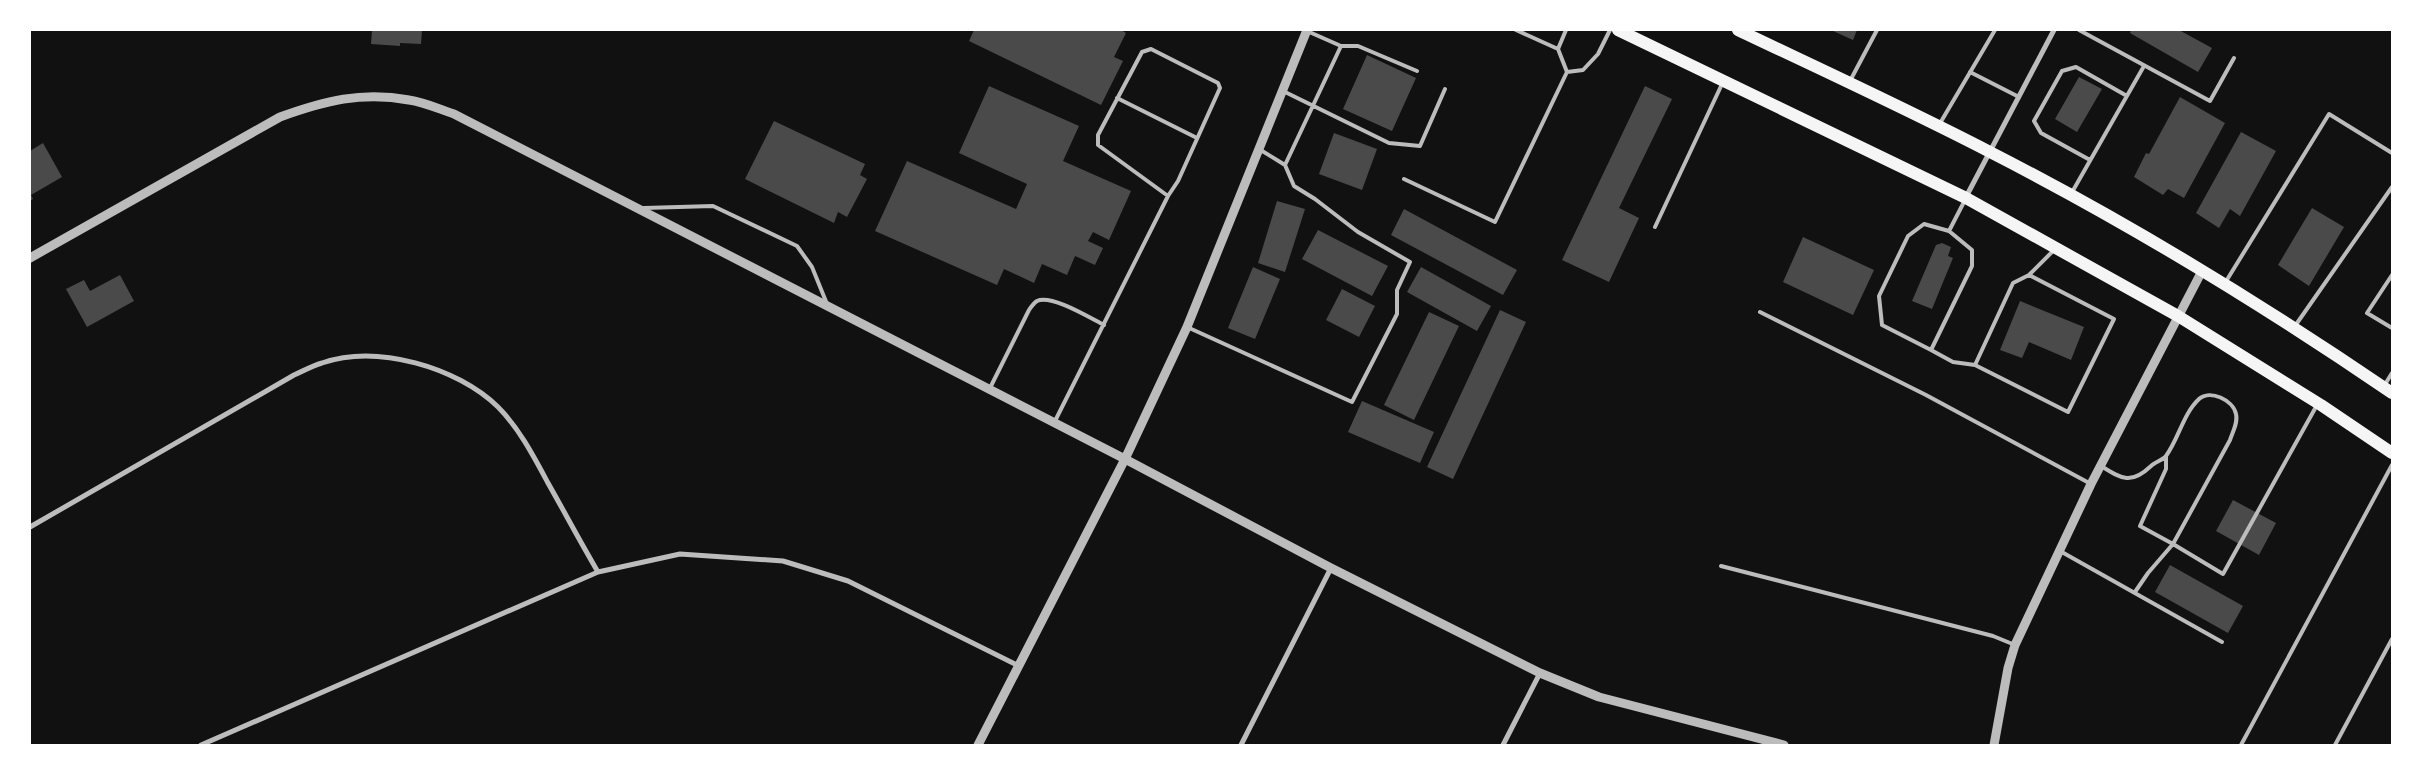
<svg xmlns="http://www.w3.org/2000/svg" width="2422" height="775" font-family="Karla,sans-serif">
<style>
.building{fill:#4a4a4a}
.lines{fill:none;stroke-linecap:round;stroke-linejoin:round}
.service{stroke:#bcbcbc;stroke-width:4}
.minor{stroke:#bcbcbc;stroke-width:5}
.tertiary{stroke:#bcbcbc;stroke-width:9}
.primary{stroke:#f5f5f5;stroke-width:12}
</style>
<rect width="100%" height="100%" fill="#111"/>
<path class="building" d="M 372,30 L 422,30 L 421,44 L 400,43 L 400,46 L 371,44 Z
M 974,30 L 1121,30 L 1126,33 L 1114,57 L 1123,61 L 1101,105 L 969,41 Z
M 1831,30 L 1857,30 L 1853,40 Z
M 2131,30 L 2179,30 L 2212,48 L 2198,72 L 2130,33 Z
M 1367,55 L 1416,78 L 1392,131 L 1343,109 Z
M 2079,77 L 2102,89 L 2077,132 L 2055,119 Z
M 989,86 L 1079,126 L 1063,161 L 1131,191 L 1109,240 L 1093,232 L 1088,241 L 1103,248 L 1095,265 L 1075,256 L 1067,275 L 1042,264 L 1034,283 L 1004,269 L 997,285 L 875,231 L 907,161 L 1016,209 L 1027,184 L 959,153 Z
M 1645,86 L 1672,99 L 1619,208 L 1639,218 L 1609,282 L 1562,260 Z
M 2180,97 L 2225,123 L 2184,198 L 2168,189 L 2163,195 L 2134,177 L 2146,153 L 2149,154 Z
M 774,121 L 865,164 L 860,175 L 867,179 L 847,217 L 838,212 L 834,223 L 745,179 Z
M 2241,132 L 2276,151 L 2240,216 L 2230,209 L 2219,228 L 2196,213 Z
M 1334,133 L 1377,149 L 1362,190 L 1319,174 Z
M 43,143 L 62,177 L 31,195 L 33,199 L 30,201 L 30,151 Z
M 1277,201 L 1305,209 L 1285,272 L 1258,263 Z
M 2312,208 L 2344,227 L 2309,286 L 2278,265 Z
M 1404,209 L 1517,270 L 1503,295 L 1391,235 Z
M 1318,230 L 1388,266 L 1372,296 L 1302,259 Z
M 1803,237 L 1874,270 L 1853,315 L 1783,282 Z
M 1942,243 L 1951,247 L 1948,256 L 1953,258 L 1932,309 L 1912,301 L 1936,245 Z
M 1253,267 L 1280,279 L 1255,339 L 1228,328 Z
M 1421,267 L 1491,306 L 1477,331 L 1407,292 Z
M 120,275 L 134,301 L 87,327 L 66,289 L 84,280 L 90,291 Z
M 1342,289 L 1375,306 L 1359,337 L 1326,320 Z
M 2020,301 L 2084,327 L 2071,360 L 2029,342 L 2022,358 L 2000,350 Z
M 1500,310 L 1526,322 L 1453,479 L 1427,467 Z
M 1429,312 L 1459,326 L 1414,420 L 1384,405 Z
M 1362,401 L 1434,432 L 1420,463 L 1348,432 Z
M 2233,500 L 2276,523 L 2259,555 L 2216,531 Z
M 2170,565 L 2243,606 L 2228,633 L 2155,592 Z"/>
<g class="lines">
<path class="service" d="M 1516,30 L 1558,49
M 1566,30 L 1558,49 L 1567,72 L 1583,70 L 1598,54 L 1610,30
M 2079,30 L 2210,101 L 2234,58
M 1307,31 L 1341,46 L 1358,46 L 1417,71
M 1970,72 L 2019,97
M 1850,81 L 1877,30
M 1283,91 L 1389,143 L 1420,146 L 1445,89
M 1117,98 L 1197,138
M 1939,125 L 1995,30
M 2090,160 L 2041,133 L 2034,121 L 2062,71 L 2076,67 L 2127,96
M 1285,165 L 1341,46
M 1404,179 L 1495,222 L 1567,72
M 2071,194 L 2144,66
M 644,208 L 713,206 L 797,246 L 812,267 L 827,304
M 1924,224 L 1949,231 L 1972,250 L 1972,266 L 1931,350 L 1882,325 L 1879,296 L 1908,236 Z
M 1655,227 L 1722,84
M 1949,231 L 1965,200
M 2392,275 L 2367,313 L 2392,328
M 2225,283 L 2329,114 L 2392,153
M 1760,312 L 1926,395 L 2091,484
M 2295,326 L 2392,187
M 1187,327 L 1352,402 L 1397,314 L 1397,290 L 1410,262 L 1358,232 L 1315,199 L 1294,186 L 1285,165 L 1259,149
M 1931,350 L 1953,362 L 1975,365 L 2068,412 L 2114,319 L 2029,275 L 2054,250
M 1975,365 L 2013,283 L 2029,275
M 2384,386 L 2392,373
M 990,388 L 1029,310 C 1031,307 1034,303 1037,301 C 1051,294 1090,318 1104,325
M 1054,423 L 1168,196 L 1178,181 L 1220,88 L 1218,83 L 1151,49 L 1142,52 L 1098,135 L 1098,145 L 1168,196
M 2101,466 C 2122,479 2131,485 2151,466 C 2155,462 2163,460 2166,456 C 2179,438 2183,414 2199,399 C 2210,389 2233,400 2236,414 C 2238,423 2233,431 2230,440 L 2173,544 L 2223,574 L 2317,405
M 2060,551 L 2222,642
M 1721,566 L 1993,636 L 2015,645
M 2135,592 L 2148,573 L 2173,544 L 2140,526 L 2166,469 L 2166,457
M 2241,745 L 2392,465
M 2335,745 L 2392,639"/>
<path class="minor" d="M 1966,197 L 2054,30
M 30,527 L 294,375 C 303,371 312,366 322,363 C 377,344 457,367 498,407 C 519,428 534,457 548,483 C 565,513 581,543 598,572
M 201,745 L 598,572 L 680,554 L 783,561 L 848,581 L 1019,666
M 1241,745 L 1331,568
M 1503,745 L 1540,673"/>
<path class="tertiary" d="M 30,258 L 280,117 C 324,101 362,91 409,100 C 424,102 439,109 454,114 L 1125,459 L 1331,568 L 1540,673 L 1599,697 L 1784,745
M 978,745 L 1125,459 L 1187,327 L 1307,30
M 1994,745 L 2008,668 L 2015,645 L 2091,484 L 2202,271"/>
<path class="primary" d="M 1618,30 L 1966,198 L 2178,316 L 2321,405 L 2392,453
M 1738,30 C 1822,70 1907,109 1990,152 C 2129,223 2263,305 2392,393"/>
</g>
<rect width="2422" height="775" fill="none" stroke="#ffffff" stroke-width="62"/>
</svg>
